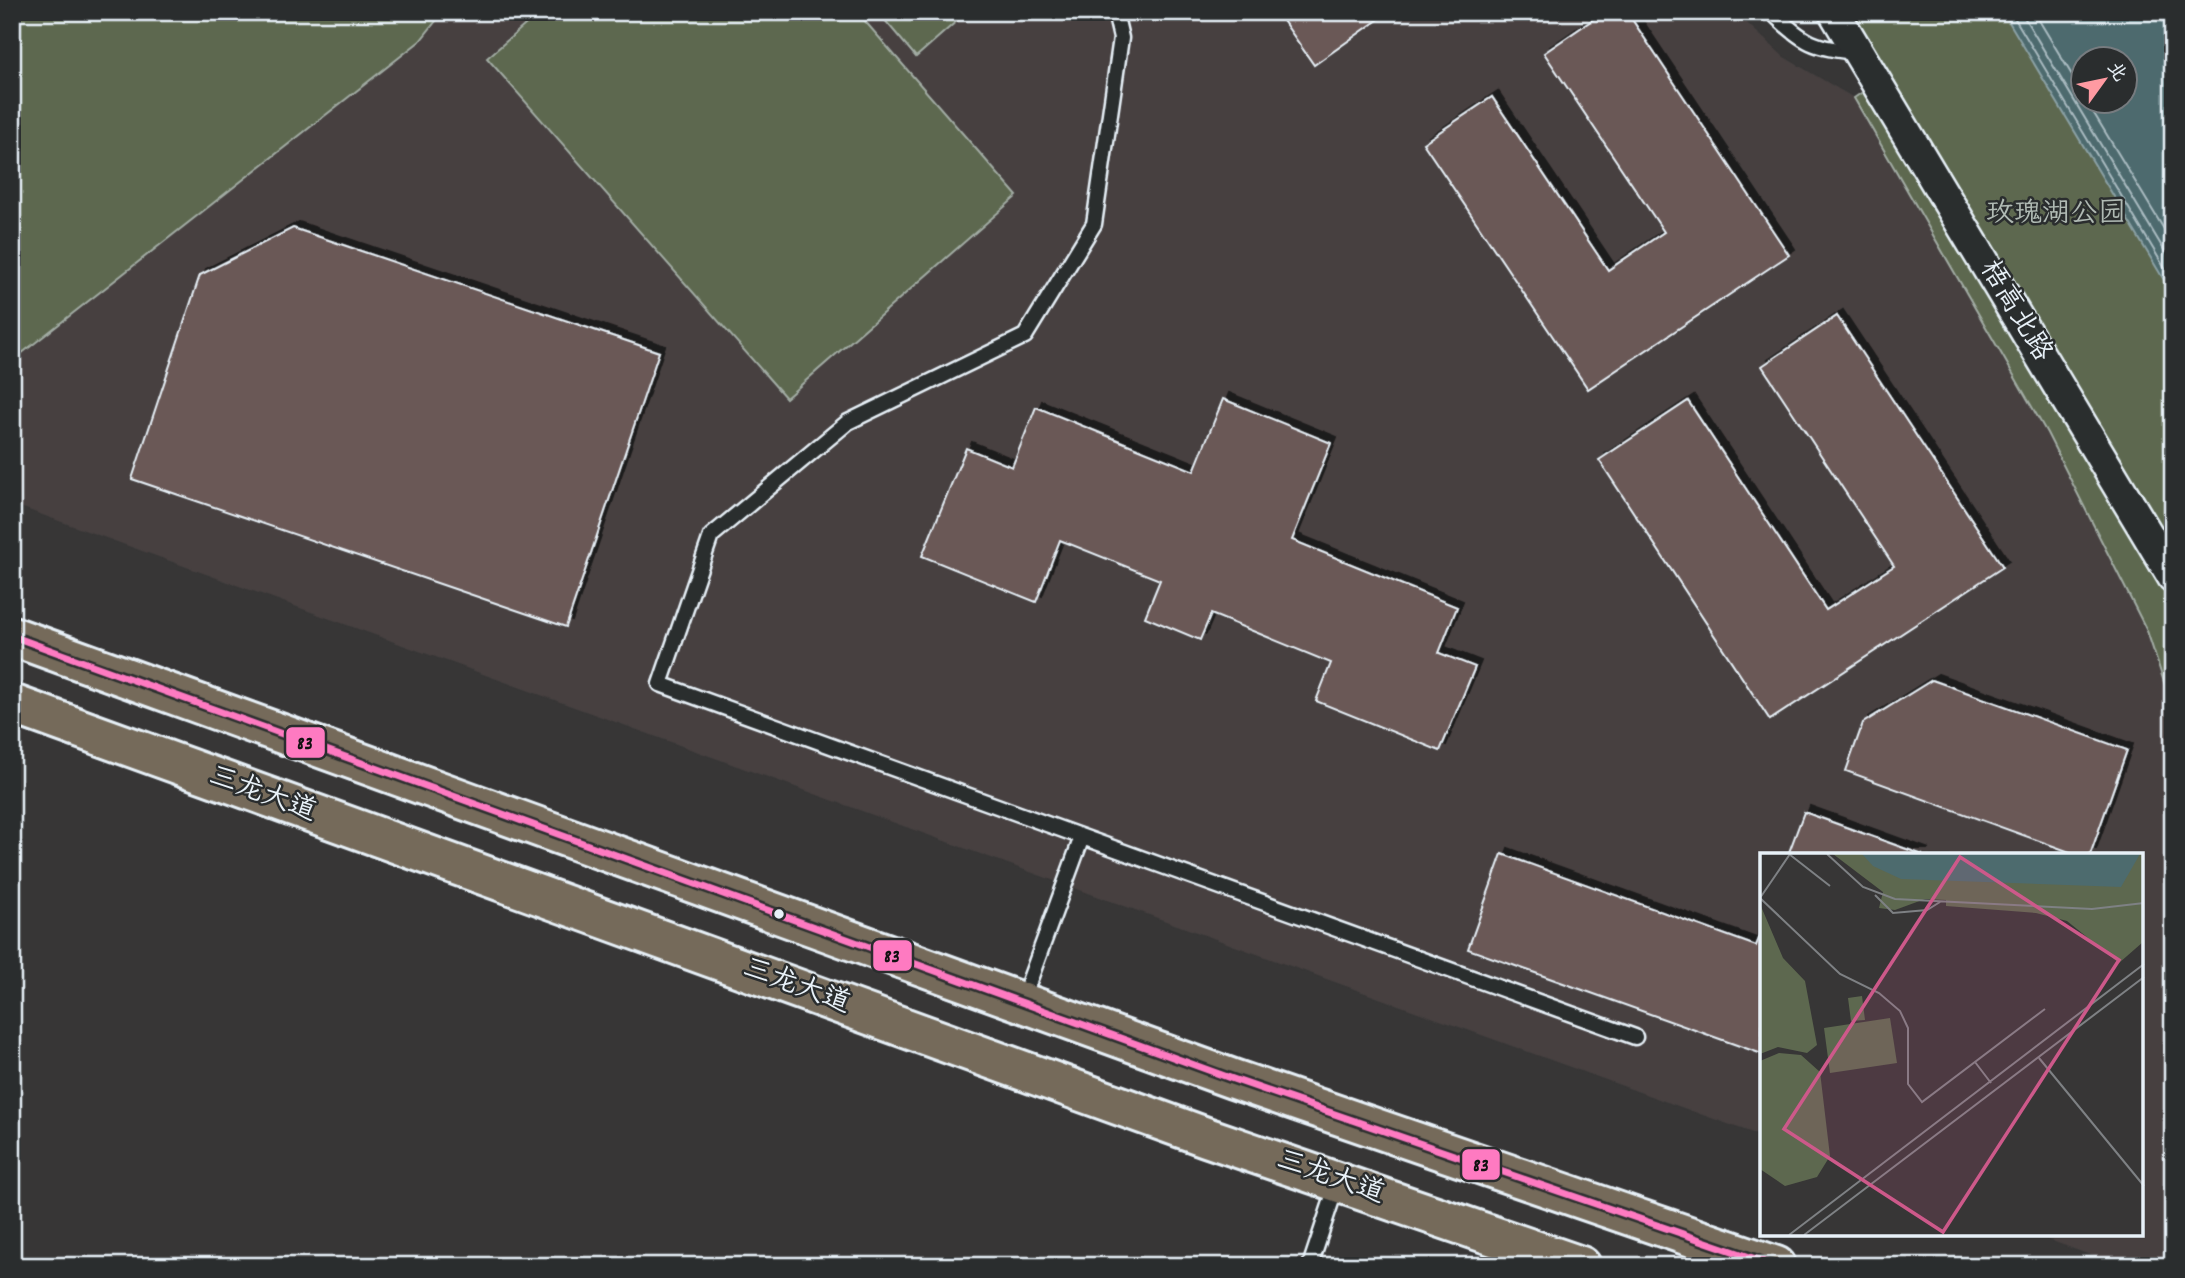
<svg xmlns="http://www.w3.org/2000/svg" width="2185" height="1278" font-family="Dekko,'LXGW WenKai TC',sans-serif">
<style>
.built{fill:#464040}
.green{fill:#5d684f;stroke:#a2aca4;stroke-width:2;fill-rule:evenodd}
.water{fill:#4d6b6e;stroke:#8ba1a5;stroke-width:2;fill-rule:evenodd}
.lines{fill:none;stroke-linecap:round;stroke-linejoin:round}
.shore{stroke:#aabbc1;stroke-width:2}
.building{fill:#6a5856;stroke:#e8f1f8;stroke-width:2;filter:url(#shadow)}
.service-casing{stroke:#e8f1f8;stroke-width:19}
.minor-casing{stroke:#e8f1f8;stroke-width:35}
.primary-casing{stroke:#e8f1f8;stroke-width:44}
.service{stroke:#2a2d2e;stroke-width:14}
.minor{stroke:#2a2d2e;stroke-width:30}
.primary{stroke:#746a5a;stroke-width:38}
.bus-1-casing{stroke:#2a2d2e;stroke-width:12}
.bus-1{stroke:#fe7ac1;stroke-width:7}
.bus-dot{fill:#e8f1f8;stroke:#2a2d2e;stroke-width:2.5}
.labels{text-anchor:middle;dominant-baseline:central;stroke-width:5;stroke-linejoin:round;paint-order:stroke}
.park-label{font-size:28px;fill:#b0bab4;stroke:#2a2d2e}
.street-label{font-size:28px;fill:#e8f1f8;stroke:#2a2d2e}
.inset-road{fill:none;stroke:#7e8184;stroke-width:2}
.view{fill:#cd598a;fill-opacity:0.15;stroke:#cd598a;stroke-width:3.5}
.inset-edge{fill:none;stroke:#e8f1f8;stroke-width:3.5}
.line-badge{stroke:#2a2d2e;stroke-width:2.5}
.pale-badge-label{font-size:19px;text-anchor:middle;font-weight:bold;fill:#111}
</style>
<defs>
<filter id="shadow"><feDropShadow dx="6" dy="-6" stdDeviation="0" flood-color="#0009"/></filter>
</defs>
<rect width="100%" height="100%" fill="#373636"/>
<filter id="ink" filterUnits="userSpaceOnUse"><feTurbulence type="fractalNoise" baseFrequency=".0143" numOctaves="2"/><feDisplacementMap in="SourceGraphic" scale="14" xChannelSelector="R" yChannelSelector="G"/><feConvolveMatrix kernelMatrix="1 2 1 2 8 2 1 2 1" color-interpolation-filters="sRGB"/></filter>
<g filter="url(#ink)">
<path class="built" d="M 12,12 L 1735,12 L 1784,57 L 1854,98 L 2047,433 L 2147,631 L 2173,709 L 2171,1266 L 2120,1266 L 2033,1234 L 2141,1234 L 2141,855 L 1762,855 L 1761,1136 L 12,504 Z"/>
<path class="green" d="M 12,12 L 443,12 L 420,41 L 12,361 Z
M 540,12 L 857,12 L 1017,196 L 786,398 L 487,58 Z
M 878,12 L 967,12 L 916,57 Z
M 1851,12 L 2173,12 L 2173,709 L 2147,631 L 2047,433 L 1854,98 L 1889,74 ZM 2084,60 L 2126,60 L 2126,102 L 2084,102 Z"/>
<path class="water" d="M 2003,12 L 2173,12 L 2173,295 ZM 2084,60 L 2126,60 L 2126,102 L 2084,102 Z"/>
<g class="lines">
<path class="shore" d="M 2011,12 L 2173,282
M 2021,12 L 2173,265
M 2034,12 L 2084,95
M 2087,102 L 2173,244"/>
</g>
<path class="building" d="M 1277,12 L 1389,12 L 1314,65 Z
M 1604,12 L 1627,12 L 1789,255 L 1588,389 L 1423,143 L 1492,97 L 1608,270 L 1664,232 L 1544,53 Z
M 293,228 L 659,352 L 566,627 L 132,479 L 200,275 Z
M 1837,316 L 2003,567 L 1770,720 L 1599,460 L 1688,401 L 1826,610 L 1894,566 L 1762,366 Z
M 1223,399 L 1331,443 L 1292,540 L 1457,607 L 1439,653 L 1475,667 L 1440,751 L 1316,701 L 1331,663 L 1211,614 L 1200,640 L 1145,617 L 1160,580 L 1060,540 L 1036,602 L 922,556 L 966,448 L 1012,467 L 1036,407 L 1194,471 Z
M 1932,680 L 2127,750 L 2090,855 L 2078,855 L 1846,771 L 1863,723 Z
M 1804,812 L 1923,855 L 1788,855 Z
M 1502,854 L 1756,946 L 1762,931 L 1762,1054 L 1468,949 Z"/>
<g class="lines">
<defs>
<path id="service" d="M 1115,12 L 1121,38 L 1094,224 L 1025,336 L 848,422 L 711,536 L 660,684 L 1635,1037
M 1772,12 C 1803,43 1815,49 1858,52
M 1022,1001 L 1082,837
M 1310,1266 L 1337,1184"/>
<path id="minor" d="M 1834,12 L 2173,577"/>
<path id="primary" d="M 12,636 L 1233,1079 L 1776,1266
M 12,704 L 1206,1137 L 1581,1266"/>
</defs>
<use href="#service" class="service-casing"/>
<use href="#minor" class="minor-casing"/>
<use href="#primary" class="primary-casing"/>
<use href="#service" class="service"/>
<use href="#minor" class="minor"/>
<use href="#primary" class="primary"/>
<defs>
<path id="bus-1" d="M 12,636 L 1233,1079 L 1776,1266"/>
</defs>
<use href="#bus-1" class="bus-1-casing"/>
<use href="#bus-1" class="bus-1"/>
</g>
</g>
<circle class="bus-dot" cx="779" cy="914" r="6"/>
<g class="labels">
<g class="park-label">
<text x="2056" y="216">玫瑰湖公园</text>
</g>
<g class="street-label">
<text transform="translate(2014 312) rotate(59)">梧高北路</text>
<text transform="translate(262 796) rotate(20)">三龙大道</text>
<text transform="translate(796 988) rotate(20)">三龙大道</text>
<text transform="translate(1330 1179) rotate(19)">三龙大道</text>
</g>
</g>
<g transform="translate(1760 853)">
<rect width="383" height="383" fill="#373636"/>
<path d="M 73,1 L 383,1 L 383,89 L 359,110 L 307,68 L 276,60 L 186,53 L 186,47 L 165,46 L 135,57 L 119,55 L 123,39 ZM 0,51 L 23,105 L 45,128 L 57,192 L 47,200 L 18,194 L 0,201 ZM 102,143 L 105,167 L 91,168 L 88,145 ZM 130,165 L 137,210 L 70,220 L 64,175 ZM 19,200 L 41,202 L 60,219 L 70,303 L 57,324 L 25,333 L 0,316 L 0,208 Z" fill="#5d684f"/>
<path d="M 102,1 L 380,1 L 361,34 L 141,26 L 113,13 Z" fill="#4d6b6e"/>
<path class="inset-road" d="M 29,1 L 70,33M 67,1 L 103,34 L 135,46 L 332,56 L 384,50M 115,42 L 133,60 L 167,57 L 180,49M 0,45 L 80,121 L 119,140 L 140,158 L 148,175 L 148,231 L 162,249 L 285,156M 0,45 L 30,1M 279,205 L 384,333M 215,209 L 231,230M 29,382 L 384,111M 44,382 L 384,124"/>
<path class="view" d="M 200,4 L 359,107 L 183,379 L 24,276 Z"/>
<rect width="383" height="383" class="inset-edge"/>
</g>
<g class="line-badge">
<rect x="285" y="726" width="41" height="33" rx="7" fill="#fe7ac1"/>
<rect x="872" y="939" width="41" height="33" rx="7" fill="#fe7ac1"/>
<rect x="1461" y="1148" width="40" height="33" rx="7" fill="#fe7ac1"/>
</g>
<g class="pale-badge-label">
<text x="305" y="749">83</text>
<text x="892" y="962">83</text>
<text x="1481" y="1171">83</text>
</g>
<rect width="2185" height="1278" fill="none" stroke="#2a2d2e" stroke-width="42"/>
<rect x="21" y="21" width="2143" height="1236" fill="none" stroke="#e8f1f8" stroke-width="2.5" filter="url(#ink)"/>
<g transform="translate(2104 80) rotate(57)"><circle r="33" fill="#2a2d2e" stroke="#767b7f" stroke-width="2"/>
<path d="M0-5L12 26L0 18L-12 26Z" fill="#ff9aa2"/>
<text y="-10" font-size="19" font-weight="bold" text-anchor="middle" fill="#e8f1f8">北</text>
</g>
</svg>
